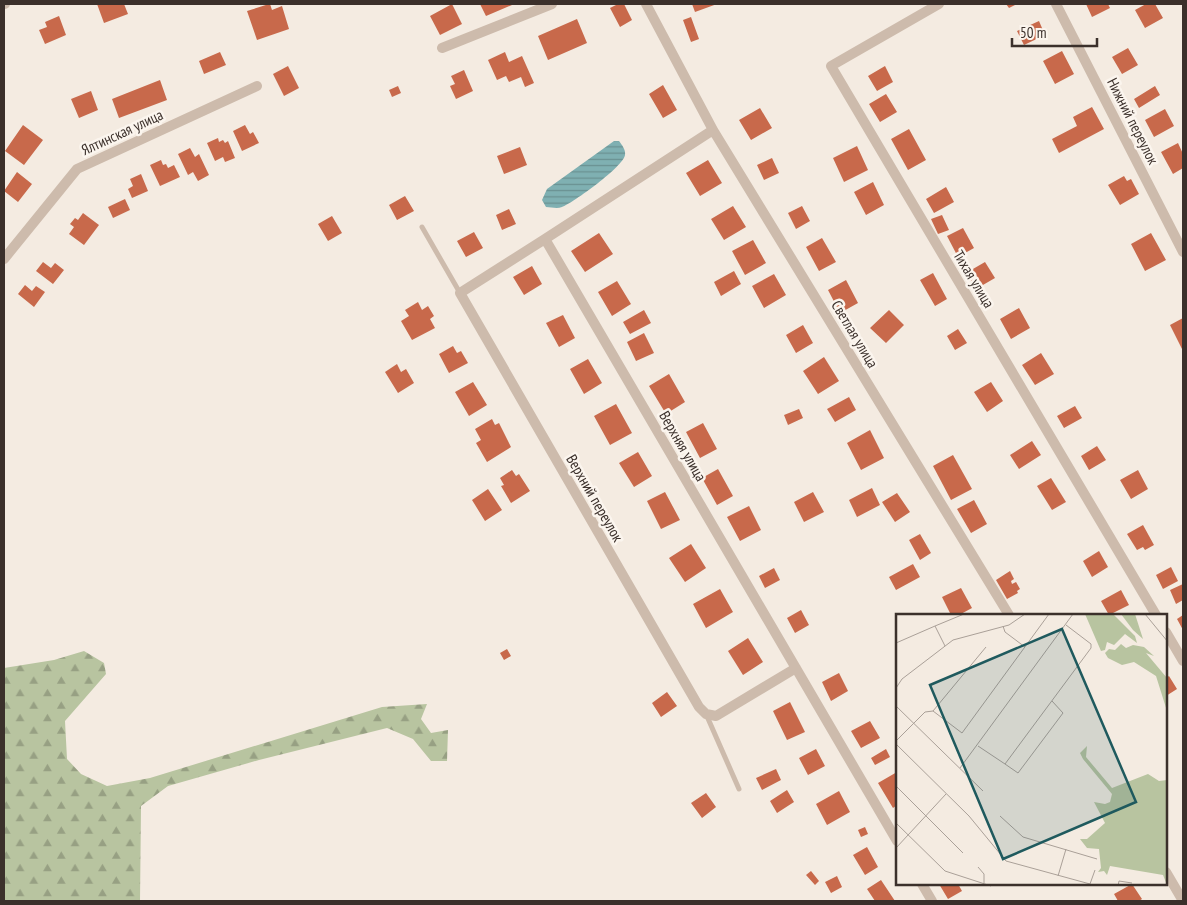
<svg xmlns="http://www.w3.org/2000/svg" width="1187" height="905" font-family="'PT Sans Narrow',sans-serif">
<style>
.forest{fill:url(#forest-firs)}
.water{fill:url(#water-rules)}
.building{fill:#c8694b}
.lines{fill:none;stroke-linecap:round;stroke-linejoin:round}
.lane{stroke:#cdbbac;stroke-width:5}
.street{stroke:#cdbbac;stroke-width:10}
.labels{text-anchor:middle;dominant-baseline:central;stroke-width:5;stroke-linejoin:round;paint-order:stroke}
.street-label{font-size:15px;fill:#3b302b;stroke:#fbf5ee}
.inset-road{fill:none;stroke:#aaa098;stroke-width:1}
.view{fill:#1f5a5e;fill-opacity:0.15;stroke:#1f5a5e;stroke-width:2.5}
.inset-edge{fill:none;stroke:#3b302b;stroke-width:2.5}
</style>
<defs>
<pattern id="forest-firs" width="22" height="20" patternUnits="userSpaceOnUse" patternTransform="scale(1.25)"><rect width="22" height="20" fill="#b8c4a0"/><path d="M5 1l3.5 6h-7zM16 11l3.5 6h-7z" fill="#97a083"/></pattern>
<pattern id="water-rules" width="6" height="5" patternUnits="userSpaceOnUse" patternTransform="scale(1.25)"><rect width="6" height="5" fill="#7fb0b2"/><path d="M0 2.5h6" fill="none" stroke="#699091"/></pattern>
</defs>
<rect width="100%" height="100%" fill="#f4ebe1"/>
<path class="forest" d="M 84,651 L 104,663 L 106,674 L 65,721 L 67,759 L 81,774 L 107,786 L 150,778 L 382,707 L 427,704 L 421,719 L 431,733 L 448,730 L 447,761 L 431,761 L 413,739 L 387,728 L 259,760 L 168,786 L 141,806 L 140,901 L 4,901 L 4,668 L 54,660 Z"/>
<path class="water" d="M 614,141 L 619,141 C 622,145 626,150 625,155 C 624,166 573,203 562,207 C 557,209 551,207 546,207 L 542,200 L 547,189 Z"/>
<path class="building" d="M 97,4 L 124,4 L 128,14 L 104,23 Z
M 269,4 L 270,4 L 272,10 L 282,6 L 289,29 L 257,40 L 247,11 Z
M 452,4 L 462,24 L 440,35 L 430,16 Z
M 480,4 L 511,4 L 512,5 L 486,16 Z
M 618,4 L 624,4 L 632,20 L 620,27 L 610,8 Z
M 692,4 L 717,4 L 695,12 Z
M 1006,4 L 1017,4 L 1009,8 Z
M 1086,4 L 1108,4 L 1110,8 L 1092,17 Z
M 1146,4 L 1155,4 L 1163,18 L 1145,28 L 1135,10 Z
M 59,16 L 66,35 L 45,44 L 39,30 L 47,27 L 45,22 Z
M 691,17 L 699,39 L 691,42 L 683,20 Z
M 577,19 L 587,43 L 548,60 L 538,36 Z
M 1039,21 L 1045,35 L 1024,45 L 1017,31 Z
M 1128,48 L 1138,65 L 1122,74 L 1112,57 Z
M 1062,51 L 1074,74 L 1055,84 L 1043,61 Z
M 220,52 L 226,65 L 204,74 L 199,61 Z
M 505,52 L 509,62 L 522,56 L 534,83 L 525,87 L 521,77 L 509,82 L 506,76 L 497,80 L 488,60 Z
M 288,66 L 299,88 L 284,96 L 273,74 Z
M 885,66 L 893,82 L 877,91 L 868,76 Z
M 464,70 L 473,91 L 456,99 L 450,86 L 455,84 L 451,76 Z
M 160,80 L 167,100 L 119,118 L 112,99 Z
M 663,85 L 677,110 L 663,118 L 649,94 Z
M 398,86 L 401,93 L 392,97 L 389,90 Z
M 1155,86 L 1160,95 L 1139,108 L 1134,99 Z
M 91,91 L 98,110 L 79,118 L 71,99 Z
M 886,94 L 897,112 L 880,122 L 869,104 Z
M 1092,107 L 1104,129 L 1059,153 L 1052,139 L 1077,126 L 1073,117 Z
M 760,108 L 772,128 L 751,140 L 739,120 Z
M 1165,109 L 1174,126 L 1154,137 L 1145,120 Z
M 23,125 L 43,140 L 24,165 L 5,151 Z
M 245,125 L 250,134 L 253,132 L 259,143 L 242,151 L 233,131 Z
M 909,129 L 926,160 L 908,170 L 891,139 Z
M 218,138 L 219,142 L 223,140 L 225,143 L 228,141 L 235,158 L 225,162 L 223,157 L 215,161 L 207,143 Z
M 1178,143 L 1183,154 L 1183,168 L 1173,174 L 1161,152 Z
M 857,146 L 868,170 L 844,182 L 833,158 Z
M 520,147 L 527,165 L 504,174 L 497,156 Z
M 190,148 L 195,157 L 199,154 L 209,175 L 198,181 L 193,172 L 188,175 L 178,154 Z
M 772,158 L 779,173 L 764,180 L 757,165 Z
M 161,160 L 163,165 L 166,164 L 168,168 L 174,165 L 180,177 L 160,186 L 150,165 Z
M 708,160 L 722,183 L 700,196 L 686,173 Z
M 17,172 L 32,184 L 18,202 L 4,191 Z
M 141,174 L 148,191 L 132,198 L 128,189 L 133,186 L 130,179 Z
M 1124,176 L 1127,181 L 1131,179 L 1139,194 L 1120,205 L 1108,185 Z
M 873,182 L 884,205 L 866,215 L 854,192 Z
M 946,187 L 954,202 L 934,213 L 926,199 Z
M 405,196 L 414,211 L 397,220 L 389,205 Z
M 125,199 L 130,210 L 113,218 L 108,207 Z
M 733,206 L 746,227 L 724,240 L 711,219 Z
M 802,206 L 810,221 L 796,229 L 788,213 Z
M 509,209 L 516,224 L 502,230 L 496,215 Z
M 83,213 L 99,225 L 84,245 L 69,234 L 74,227 L 70,224 L 75,218 L 78,220 Z
M 942,215 L 949,230 L 938,234 L 931,219 Z
M 332,216 L 342,233 L 328,241 L 318,224 Z
M 963,228 L 974,248 L 958,257 L 947,236 Z
M 474,232 L 483,248 L 466,257 L 457,241 Z
M 599,233 L 613,254 L 585,272 L 571,251 Z
M 1151,233 L 1166,260 L 1145,271 L 1131,244 Z
M 822,238 L 836,262 L 819,271 L 806,247 Z
M 753,240 L 766,263 L 745,275 L 732,251 Z
M 43,262 L 51,268 L 55,263 L 64,270 L 53,284 L 36,271 Z
M 985,262 L 995,278 L 976,289 L 966,273 Z
M 532,266 L 542,284 L 524,295 L 513,277 Z
M 734,271 L 741,284 L 721,296 L 714,282 Z
M 933,273 L 947,299 L 935,306 L 920,280 Z
M 774,274 L 786,295 L 764,308 L 752,286 Z
M 846,280 L 858,303 L 840,313 L 828,290 Z
M 617,281 L 631,304 L 612,316 L 598,292 Z
M 25,285 L 32,291 L 36,286 L 45,292 L 34,307 L 18,294 Z
M 418,302 L 422,310 L 428,306 L 434,316 L 430,319 L 435,328 L 412,340 L 401,321 L 409,316 L 405,310 Z
M 1019,308 L 1030,328 L 1011,339 L 1000,319 Z
M 644,310 L 651,323 L 630,334 L 623,322 Z
M 889,310 L 904,325 L 886,343 L 870,328 Z
M 563,315 L 575,338 L 559,347 L 546,323 Z
M 1183,318 L 1183,351 L 1170,325 Z
M 803,325 L 813,343 L 796,353 L 786,335 Z
M 958,329 L 967,343 L 955,350 L 947,336 Z
M 644,333 L 654,353 L 636,361 L 627,342 Z
M 453,346 L 457,353 L 461,351 L 468,363 L 449,373 L 439,354 Z
M 1041,353 L 1054,374 L 1035,385 L 1022,365 Z
M 824,357 L 839,381 L 818,394 L 803,371 Z
M 588,359 L 602,383 L 584,394 L 570,369 Z
M 397,364 L 401,372 L 406,369 L 414,383 L 398,393 L 385,372 Z
M 669,374 L 685,402 L 666,414 L 649,386 Z
M 473,382 L 487,405 L 469,416 L 455,392 Z
M 991,382 L 1003,401 L 987,412 L 974,392 Z
M 849,397 L 856,410 L 835,422 L 827,409 Z
M 616,404 L 632,433 L 610,445 L 594,416 Z
M 1075,406 L 1082,418 L 1064,428 L 1057,416 Z
M 799,409 L 803,418 L 788,425 L 784,415 Z
M 492,419 L 495,425 L 499,423 L 511,447 L 487,462 L 476,443 L 481,440 L 475,429 Z
M 703,423 L 717,449 L 700,458 L 686,432 Z
M 870,430 L 884,458 L 861,470 L 847,443 Z
M 1032,441 L 1041,455 L 1019,469 L 1010,455 Z
M 1097,446 L 1106,460 L 1089,470 L 1081,456 Z
M 638,452 L 652,476 L 634,487 L 619,463 Z
M 953,455 L 972,489 L 951,500 L 933,466 Z
M 718,469 L 733,496 L 717,505 L 702,478 Z
M 512,470 L 516,476 L 519,474 L 530,491 L 511,503 L 501,486 L 504,485 L 500,478 Z
M 1138,470 L 1148,489 L 1131,499 L 1120,480 Z
M 1051,478 L 1066,502 L 1052,510 L 1037,486 Z
M 872,488 L 880,505 L 857,517 L 849,500 Z
M 488,489 L 502,510 L 485,521 L 472,500 Z
M 665,492 L 680,520 L 661,529 L 647,501 Z
M 813,492 L 824,512 L 804,522 L 794,502 Z
M 897,493 L 910,512 L 895,522 L 882,502 Z
M 974,500 L 987,524 L 971,533 L 957,509 Z
M 749,506 L 761,530 L 740,541 L 727,517 Z
M 1143,525 L 1154,545 L 1145,550 L 1143,547 L 1137,550 L 1127,534 Z
M 920,534 L 931,553 L 920,560 L 909,540 Z
M 691,544 L 706,568 L 685,582 L 669,558 Z
M 1099,551 L 1108,567 L 1092,577 L 1083,561 Z
M 913,564 L 920,577 L 896,590 L 889,577 Z
M 1171,567 L 1178,581 L 1163,589 L 1156,575 Z
M 774,568 L 780,580 L 765,588 L 759,576 Z
M 1010,571 L 1014,579 L 1011,581 L 1012,584 L 1016,582 L 1020,589 L 1017,591 L 1018,593 L 1007,599 L 996,580 Z
M 1183,584 L 1183,600 L 1176,604 L 1170,590 Z
M 961,588 L 972,608 L 959,615 L 951,615 L 942,597 Z
M 720,589 L 733,612 L 706,628 L 693,604 Z
M 1121,590 L 1129,605 L 1109,615 L 1101,601 Z
M 801,610 L 809,625 L 795,633 L 787,618 Z
M 1183,615 L 1183,630 L 1177,619 Z
M 748,638 L 763,662 L 743,675 L 728,651 Z
M 507,649 L 511,656 L 504,660 L 500,653 Z
M 839,673 L 848,691 L 831,701 L 822,682 Z
M 1169,676 L 1177,689 L 1166,696 L 1166,678 Z
M 667,692 L 677,706 L 661,717 L 652,703 Z
M 790,702 L 805,732 L 787,740 L 773,711 Z
M 870,721 L 880,738 L 861,748 L 851,731 Z
M 816,749 L 825,766 L 808,775 L 799,758 Z
M 886,749 L 890,757 L 875,765 L 871,758 Z
M 776,769 L 781,780 L 762,790 L 756,778 Z
M 897,772 L 897,805 L 893,808 L 878,783 Z
M 787,790 L 794,802 L 777,813 L 770,801 Z
M 839,791 L 850,812 L 827,825 L 816,804 Z
M 706,793 L 716,807 L 702,818 L 691,803 Z
M 865,827 L 868,834 L 861,837 L 858,830 Z
M 867,847 L 878,867 L 865,875 L 853,855 Z
M 811,871 L 819,881 L 815,885 L 806,875 Z
M 837,876 L 842,887 L 831,893 L 825,882 Z
M 881,880 L 895,901 L 875,901 L 867,889 Z
M 939,884 L 958,884 L 962,891 L 948,899 Z
M 1132,884 L 1142,899 L 1139,901 L 1118,901 L 1114,894 Z"/>
<g class="lines">
<path class="lane" d="M 422,227 L 460,293
M 706,714 L 739,789"/>
<path class="street" d="M 4,4 L 5,4
M 646,4 L 713,130 L 1009,615
M 939,4 L 831,66 L 1156,615
M 1056,4 L 1183,252
M 442,48 L 552,4
M 713,130 L 545,239 L 897,841
M 545,239 L 460,293 L 699,707 L 706,714 L 716,716 L 796,668
M 4,259 L 77,169 L 257,86
M 1166,632 L 1183,661
M 1166,872 L 1183,901
M 922,884 L 932,901"/>
</g>
<g class="labels">
<g class="street-label">
<text transform="translate(1133 121) rotate(63)">Нижний переулок</text>
<text transform="translate(122 132) rotate(-25)">Ялтинская улица</text>
<text transform="translate(974 279) rotate(59)">Тихая улица</text>
<text transform="translate(855 334) rotate(59)">Светлая улица</text>
<text transform="translate(683 446) rotate(60)">Верхняя улица</text>
<text transform="translate(595 498) rotate(60)">Верхний переулок</text>
</g>
</g>
<g transform="translate(896 614)">
<rect width="271" height="271" fill="#f4ebe1"/>
<path d="M 189,0 L 217,0 L 239,22 L 241,29 L 229,20 L 218,31 L 211,28 L 209,36 L 205,37 ZM 225,0 L 239,0 L 247,25 L 237,16 ZM 225,30 L 230,34 L 237,31 L 248,33 L 258,42 L 250,39 L 271,64 L 271,97 L 260,62 L 238,48 L 226,51 L 212,44 L 209,39 L 213,35 L 219,36 ZM 191,132 L 190,143 L 216,174 L 252,160 L 263,167 L 271,166 L 271,271 L 267,261 L 214,252 L 211,261 L 208,257 L 202,258 L 205,254 L 203,235 L 191,234 L 184,225 L 191,225 L 209,209 L 198,188 L 209,190 L 214,188 L 216,180 L 187,145 L 184,139 Z" fill="#b8c4a0"/>
<path class="inset-road" d="M 249,0 L 272,28M 39,12 L 68,0M 107,12 L 109,18 L 129,33M 0,29 L 39,12 L 49,32M 0,74 L 6,65 L 57,26 L 113,11 L 129,0M 0,92 L 87,177M 37,97 L 66,119 L 153,0M 37,97 L 90,33M 0,127 L 29,98 L 37,97M 0,130 L 73,202 L 110,247 L 194,270 L 199,256M 82,132 L 109,150 L 195,34 L 195,30 L 170,11M 109,150 L 122,159 L 167,99 L 156,87M 64,154 L 177,0M 0,172 L 67,239M 104,202 L 127,223 L 201,245M 0,209 L 49,257 L 95,272M 0,234 L 50,180M 82,253 L 88,260 L 88,269M 162,262 L 170,235M 222,272 L 223,267 L 236,269"/>
<path class="view" d="M 166,15 L 240,188 L 107,245 L 34,71 Z"/>
<rect width="271" height="271" class="inset-edge"/>
</g>
<rect width="1187" height="905" fill="none" stroke="#3b302b" stroke-width="10"/>
<path d="M1012 38v8h85v-8" fill="none" stroke="#3b302b" stroke-width="2.5"/>
<text x="1020" y="38" font-size="15" fill="#3b302b" stroke="#fbf5ee" stroke-width="4" paint-order="stroke">50 m</text>
</svg>
